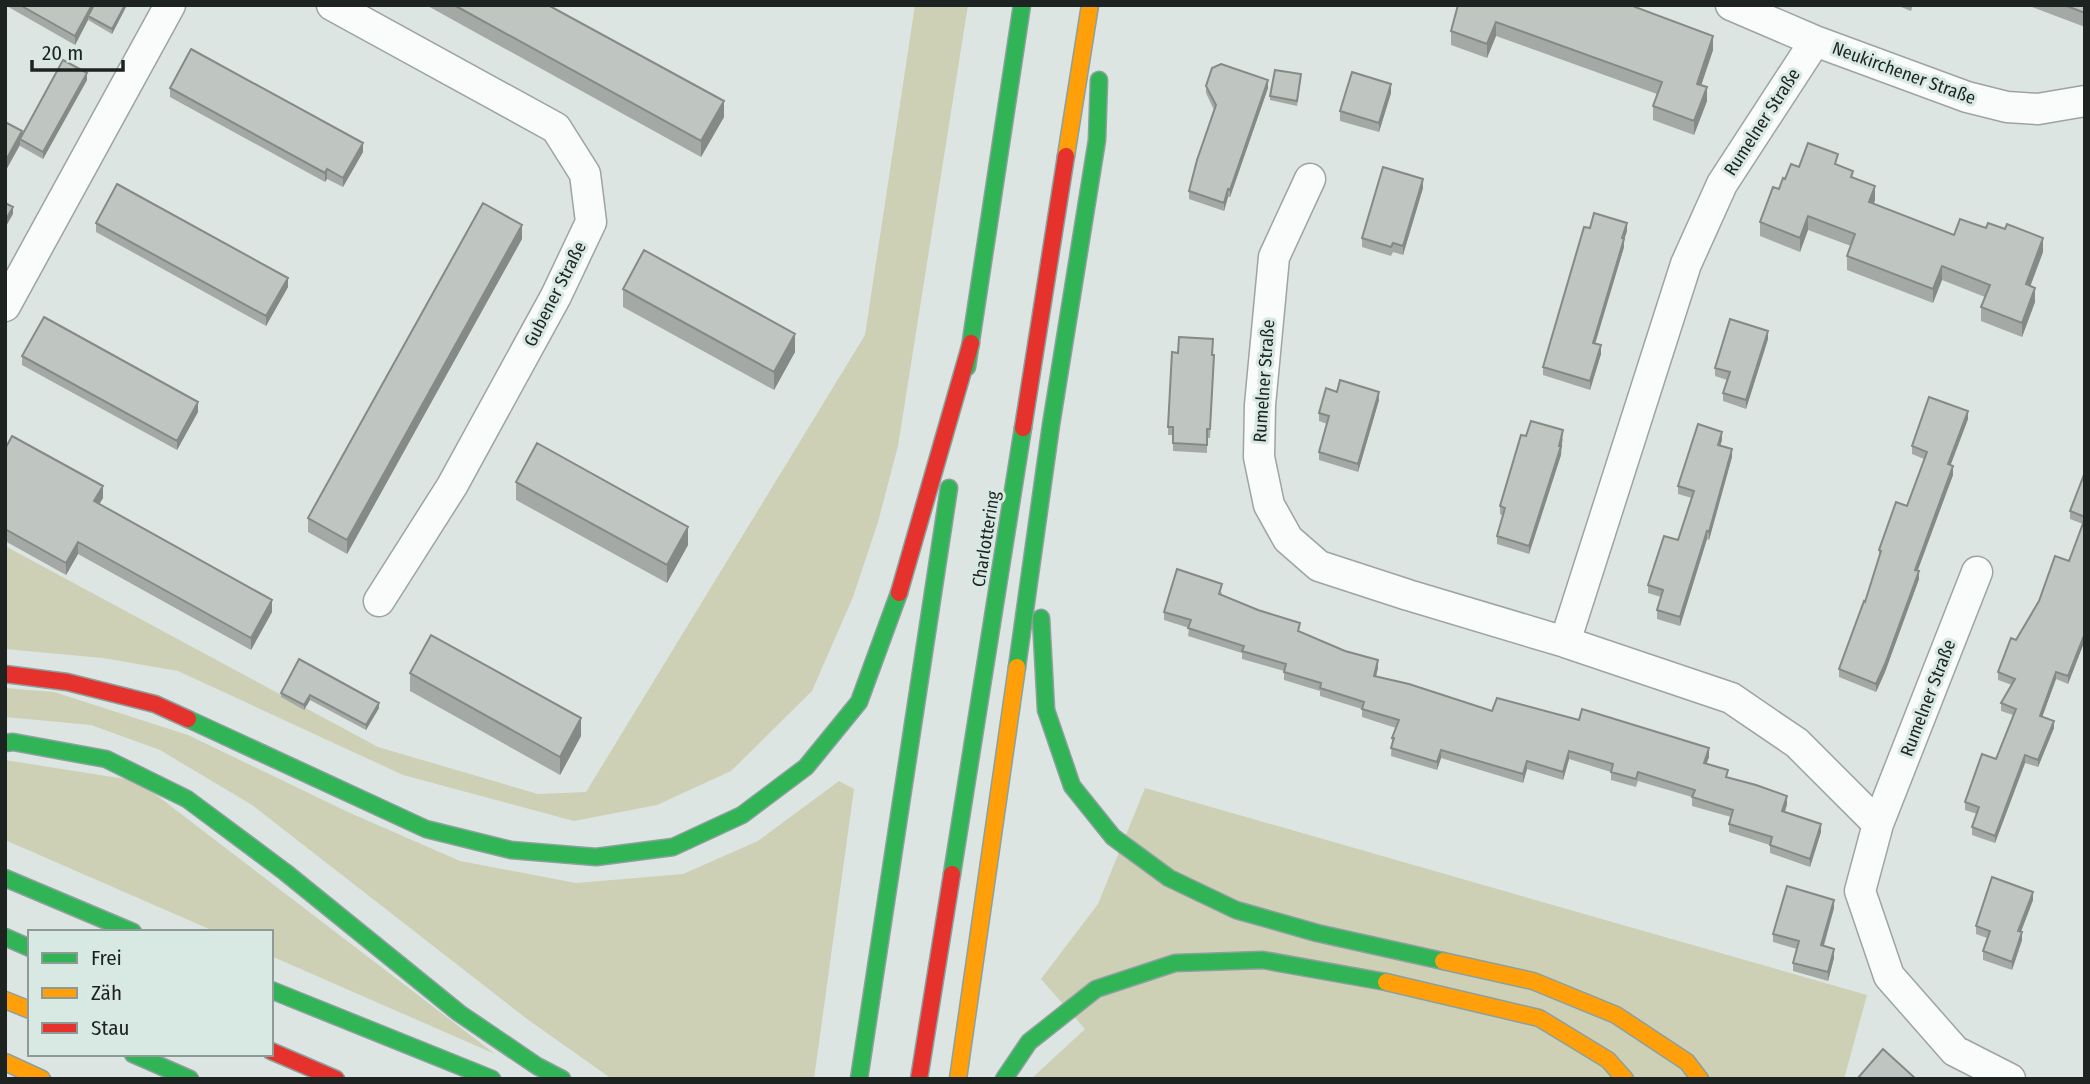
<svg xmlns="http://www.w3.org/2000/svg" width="2090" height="1084" font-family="'Fira Sans Condensed',sans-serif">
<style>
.green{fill:#cdd0b5}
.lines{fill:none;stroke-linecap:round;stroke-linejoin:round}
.street-casing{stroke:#9da4a2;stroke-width:33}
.fast-casing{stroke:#8ca09f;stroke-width:19}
.slow-casing{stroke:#8ca09f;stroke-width:19}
.jam-casing{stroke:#8ca09f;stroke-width:19}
.street{stroke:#fafbfb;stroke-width:30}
.fast{stroke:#30b455;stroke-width:16}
.slow{stroke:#ff9f0a;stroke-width:16}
.jam{stroke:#e5322d;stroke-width:16}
.wall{fill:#a4a9a6}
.shaded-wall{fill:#868a87}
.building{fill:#bfc5c1;stroke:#868a87;stroke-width:2}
.labels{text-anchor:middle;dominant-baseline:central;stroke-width:6;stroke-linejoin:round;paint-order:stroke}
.street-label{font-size:18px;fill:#1c2320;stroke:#d8e9e3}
</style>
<rect width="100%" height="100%" fill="#dce5e2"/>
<path class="green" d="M 915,5 L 968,5 L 898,446 L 878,522 L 853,597 L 812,691 L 731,771 L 657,805 L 574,821 L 403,775 L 178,671 L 103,658 L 5,649 L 5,546 L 378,747 L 538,794 L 586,792 L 865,335 Z
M 5,688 L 54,692 L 188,735 L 348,812 L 460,861 L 576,883 L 683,874 L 758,841 L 839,781 L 854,789 L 814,1079 L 612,1079 L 527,1019 L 252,805 L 160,750 L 91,725 L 5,717 Z
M 5,760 L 138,781 L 495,1054 L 271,956 L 271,932 L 216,932 L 5,840 Z
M 1145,788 L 1867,995 L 1844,1079 L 1031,1079 L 1085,1029 L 1041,979 L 1098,904 Z"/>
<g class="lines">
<defs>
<path id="street" d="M 332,5 L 556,128 L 585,174 L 591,222 L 556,296 L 452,486 L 379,601
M 1731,5 L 1815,41 L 1967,97 L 2007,107 L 2038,109 L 2085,101
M 1310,179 L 1274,257 L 1260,405 L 1259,457 L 1269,505 L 1288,539 L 1319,566 L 1408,595 L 1565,642 L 1731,698 L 1797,743 L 1878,824 L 1860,891 L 1889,976 L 1955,1051 L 2010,1079
M 5,306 L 170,5
M 1565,642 L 1686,264 L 1722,184 L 1815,41
M 1878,824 L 1977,572"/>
<path id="fast" d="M 967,367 L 1022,5
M 1041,618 L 1046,710 L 1072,786 L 1113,837 L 1169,878 L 1236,910 L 1317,933 L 1443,961
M 1017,667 L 1051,425 L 1097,140 L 1099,80
M 188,719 L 426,829 L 511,850 L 596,857 L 673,847 L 742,815 L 806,767 L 859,702 L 899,593
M 5,743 L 13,742 L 106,759 L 187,799 L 285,872 L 459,1013 L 537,1066 L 562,1079
M 952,874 L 1023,428
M 5,878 L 133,932
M 5,937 L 30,948
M 271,990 L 492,1079
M 133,1054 L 190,1079
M 859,1079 L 949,488
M 1004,1079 L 1029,1042 L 1096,989 L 1175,963 L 1263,960 L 1386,982"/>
<path id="slow" d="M 1066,156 L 1090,5
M 1443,961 L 1533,981 L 1616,1015 L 1687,1062 L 1700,1079
M 1386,982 L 1539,1018 L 1608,1060 L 1625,1079
M 5,1000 L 30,1010
M 5,1062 L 42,1079
M 958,1079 L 1017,667"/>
<path id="jam" d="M 1023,428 L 1066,156
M 899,593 L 971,343
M 5,674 L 67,682 L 155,704 L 188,719
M 271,1051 L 336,1079
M 919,1079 L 952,874"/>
</defs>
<use href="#street" class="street-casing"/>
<use href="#fast" class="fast-casing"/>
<use href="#slow" class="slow-casing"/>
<use href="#jam" class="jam-casing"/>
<use href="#street" class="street"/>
<use href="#fast" class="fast"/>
<use href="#slow" class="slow"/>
<use href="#jam" class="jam"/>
</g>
<path class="wall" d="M 5,5 L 127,5 L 112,34 L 88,20 L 75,45 Z
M 426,5 L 548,5 L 724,117 L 701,157 Z
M 1458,5 L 1637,5 L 1637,8 L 1713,50 L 1701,85 L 1707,101 L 1694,135 L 1653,120 L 1653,106 L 1657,94 L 1496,36 L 1487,58 L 1451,45 L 1451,31 Z
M 1896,5 L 1913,5 L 1911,11 Z
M 2032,5 L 2085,5 L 2085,27 L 2032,7 Z
M 1301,79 L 1297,106 L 1270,100 L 1270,96 Z
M 87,80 L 43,159 L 20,146 L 5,122 L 22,135 Z
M 1206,86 L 1268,88 L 1230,197 L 1228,197 L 1224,211 L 1189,199 L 1189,191 L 1214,110 L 1206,93 Z
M 170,88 L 363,152 L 343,187 L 327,179 L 325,182 L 170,97 Z
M 1391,93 L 1379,132 L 1340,121 L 1340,111 Z
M 1838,165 L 1853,177 L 1875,200 L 1874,204 L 1954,235 L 2043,252 L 2030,286 L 2035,302 L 2022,337 L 1981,321 L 1981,307 L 1985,297 L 1942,280 L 1933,303 L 1847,270 L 1847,256 L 1851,246 L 1808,230 L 1800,252 L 1760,236 L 1760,222 L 1785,179 L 1799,167 Z
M 1423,188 L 1403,255 L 1393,252 L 1391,256 L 1362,247 L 1362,238 Z
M 96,223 L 288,287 L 266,326 L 96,232 Z
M 1627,231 L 1624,240 L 1624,247 L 1595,343 L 1601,354 L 1590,390 L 1543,375 L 1543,367 Z
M 522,239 L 347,554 L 308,532 L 308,518 Z
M 623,289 L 795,352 L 774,390 L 623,307 Z
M 1768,339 L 1746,409 L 1723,401 L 1723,393 L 1727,380 L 1715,376 L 1715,368 Z
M 1212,355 L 1214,363 L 1210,438 L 1207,438 L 1207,453 L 1173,451 L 1173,435 L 1168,435 L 1168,427 Z
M 22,356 L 198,412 L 177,450 L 22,365 Z
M 1337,392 L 1379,400 L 1358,472 L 1319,460 L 1319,452 L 1327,424 L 1319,421 L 1319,413 Z
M 1968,419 L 1950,465 L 1953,475 L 1917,571 L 1919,579 L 1885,672 L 1876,692 L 1839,677 L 1839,669 L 1865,602 L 1879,559 L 1879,550 L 1907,506 L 1924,459 L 1912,454 L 1912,446 Z
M 1526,436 L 1563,439 L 1561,447 L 1561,455 L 1529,554 L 1497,544 L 1497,536 L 1503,516 L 1500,514 L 1500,506 Z
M 1722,440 L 1720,445 L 1732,457 L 1709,540 L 1707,539 L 1680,626 L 1657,619 L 1657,610 L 1661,597 L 1648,593 L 1648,585 L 1678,540 L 1692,498 L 1678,494 L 1678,486 Z
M 5,449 L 103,498 L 99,504 L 272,612 L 251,650 L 78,554 L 66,575 L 5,541 Z
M 2085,472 L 2085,640 L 2068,684 L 2056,679 L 2042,717 L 2054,728 L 2038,767 L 2025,763 L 1995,843 L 1972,835 L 1972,827 L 1977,814 L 1965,810 L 1965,802 L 1996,759 L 2013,715 L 2001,711 L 2001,703 L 2012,685 L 1998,680 L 1998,672 L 2016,640 L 2069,561 L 2083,524 L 2070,519 L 2070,511 Z
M 516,482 L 688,545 L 667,583 L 516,500 Z
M 1222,592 L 1221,595 L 1378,668 L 1376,676 L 1492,711 L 1709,757 L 1706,764 L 1728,778 L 1787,804 L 1785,812 L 1821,832 L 1810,867 L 1770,853 L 1770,845 L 1729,832 L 1729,824 L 1731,817 L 1692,806 L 1692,797 L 1638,781 L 1636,787 L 1611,780 L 1611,772 L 1569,759 L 1563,780 L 1527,769 L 1523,783 L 1441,758 L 1437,770 L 1391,756 L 1392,738 L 1396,728 L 1362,717 L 1362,709 L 1320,696 L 1320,691 L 1284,680 L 1284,671 L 1242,659 L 1242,653 L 1188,636 L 1189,628 L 1164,620 L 1164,612 Z
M 299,659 L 379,708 L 366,730 L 310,700 L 304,710 L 281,697 L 281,693 Z
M 410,673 L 581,736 L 560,775 L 410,691 Z
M 2033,900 L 2021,932 L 2022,940 L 2012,970 L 1983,960 L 1983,951 L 1987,938 L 1976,934 L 1976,926 Z
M 1834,908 L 1824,946 L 1834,958 L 1828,981 L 1793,971 L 1793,963 L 1797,949 L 1773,942 L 1773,934 Z"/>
<path class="shaded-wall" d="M 92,5 L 96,5 L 88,16 L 88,20 L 75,45 L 75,36 Z
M 125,5 L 127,5 L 112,34 L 112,29 Z
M 1496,22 L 1496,36 L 1487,58 L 1487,44 Z
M 1713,36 L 1713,50 L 1697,98 L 1697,84 Z
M 87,73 L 87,80 L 43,159 L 43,152 Z
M 1268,80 L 1268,88 L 1230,197 L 1230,190 Z
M 1391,84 L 1391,93 L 1379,132 L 1379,123 Z
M 1707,87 L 1707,101 L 1694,135 L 1694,121 Z
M 724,101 L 724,117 L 701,157 L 701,141 Z
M 22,131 L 22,140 L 20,139 L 20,145 L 5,172 L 5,162 Z
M 363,143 L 363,152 L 343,187 L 343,178 Z
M 327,169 L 327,179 L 325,182 L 325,173 Z
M 1423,179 L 1423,188 L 1403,255 L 1403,246 Z
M 1875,186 L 1875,200 L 1869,216 L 1869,202 Z
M 1228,189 L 1228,197 L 1224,211 L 1224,203 Z
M 13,207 L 13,214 L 5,228 L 5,221 Z
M 1808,216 L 1808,230 L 1800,252 L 1800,238 Z
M 1627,223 L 1627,231 L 1624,240 L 1624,247 L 1593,351 L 1593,343 Z
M 522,225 L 522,239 L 347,554 L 347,540 Z
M 2043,238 L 2043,252 L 2026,298 L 2026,284 Z
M 1942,266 L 1942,280 L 1933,303 L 1933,289 Z
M 288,278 L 288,287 L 266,326 L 266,316 Z
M 2035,288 L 2035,302 L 2022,337 L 2022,323 Z
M 1768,331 L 1768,339 L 1746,409 L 1746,400 Z
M 795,334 L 795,352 L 774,390 L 774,372 Z
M 1601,345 L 1601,354 L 1590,390 L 1590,381 Z
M 1379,392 L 1379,400 L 1358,472 L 1358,464 Z
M 198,402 L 198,412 L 177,450 L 177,441 Z
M 1968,411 L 1968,419 L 1948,472 L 1948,464 Z
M 1563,430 L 1561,455 L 1529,554 L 1529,546 Z
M 1722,432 L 1722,440 L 1718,453 L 1718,445 Z
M 1732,449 L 1732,457 L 1709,540 L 1709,532 Z
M 1953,466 L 1953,475 L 1915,578 L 1915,570 Z
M 103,486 L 103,498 L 94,513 L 94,501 Z
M 688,527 L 688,545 L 667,583 L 667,565 Z
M 1707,531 L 1707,539 L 1680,626 L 1680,617 Z
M 78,542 L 78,554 L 66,575 L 66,563 Z
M 1919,571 L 1919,579 L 1885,672 L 1876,692 L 1876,684 Z
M 272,600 L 272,612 L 251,650 L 251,638 Z
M 2085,633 L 2085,640 L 2068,684 L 2068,676 Z
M 1378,660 L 1378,668 L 1374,684 L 1374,676 Z
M 2056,672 L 2056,679 L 2040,723 L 2040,716 Z
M 310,695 L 310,700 L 304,710 L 304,705 Z
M 379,703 L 379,708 L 366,730 L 366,725 Z
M 581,718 L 581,736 L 560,775 L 560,757 Z
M 2054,721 L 2054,728 L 2038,767 L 2038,760 Z
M 1709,748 L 1709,757 L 1704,771 L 1704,763 Z
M 1441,750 L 1441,758 L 1437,770 L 1437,762 Z
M 1569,751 L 1569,759 L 1563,780 L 1563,772 Z
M 2025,755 L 2025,763 L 1995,843 L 1995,836 Z
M 1527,761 L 1527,769 L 1523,783 L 1523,774 Z
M 1787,796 L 1787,804 L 1782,820 L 1782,811 Z
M 1821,824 L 1821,832 L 1810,867 L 1810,859 Z
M 2033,892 L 2033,900 L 2018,939 L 2018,931 Z
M 1834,900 L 1834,908 L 1821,954 L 1821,945 Z
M 2022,932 L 2022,940 L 2012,970 L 2012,962 Z
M 1834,949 L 1834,958 L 1828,981 L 1828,972 Z"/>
<path class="building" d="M 20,5 L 92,5 L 75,36 Z
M 94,5 L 125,5 L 112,29 L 88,16 Z
M 454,5 L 548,5 L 724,101 L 701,141 Z
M 1458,5 L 1636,5 L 1635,7 L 1713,36 L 1697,84 L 1707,87 L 1694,121 L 1653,106 L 1662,82 L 1496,22 L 1487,44 L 1451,31 Z
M 2064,5 L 2085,5 L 2085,13 Z
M 191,49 L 363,143 L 343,178 L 327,169 L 325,173 L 170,88 Z
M 63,60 L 87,73 L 43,152 L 20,139 Z
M 1221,64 L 1268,80 L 1230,190 L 1228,189 L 1224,203 L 1189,191 L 1197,160 L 1216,105 L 1206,86 L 1212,68 Z
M 1275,70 L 1301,74 L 1297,101 L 1270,96 Z
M 1352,72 L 1391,84 L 1379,123 L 1340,111 Z
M 5,122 L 22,131 L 5,162 Z
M 1808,143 L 1838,154 L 1835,164 L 1853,171 L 1851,177 L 1875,186 L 1869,202 L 1954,235 L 1960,219 L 1986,228 L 1988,223 L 2005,229 L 2007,224 L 2043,238 L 2026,284 L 2035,288 L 2022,323 L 1981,307 L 1990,285 L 1942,266 L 1933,289 L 1847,256 L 1855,234 L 1808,216 L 1800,238 L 1760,222 L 1773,187 L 1779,189 L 1783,178 L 1785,179 L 1791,164 L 1799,167 Z
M 1383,167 L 1423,179 L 1403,246 L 1393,243 L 1391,247 L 1362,238 Z
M 117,184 L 288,278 L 266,316 L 96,223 Z
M 5,203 L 13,207 L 5,221 Z
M 483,203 L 522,225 L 347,540 L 308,518 Z
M 1594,213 L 1627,223 L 1622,238 L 1624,239 L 1593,343 L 1601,345 L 1590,381 L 1543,367 L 1584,227 L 1590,228 Z
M 644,250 L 795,334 L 774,372 L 623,289 Z
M 44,317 L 198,402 L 177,441 L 22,356 Z
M 1730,319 L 1768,331 L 1746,400 L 1723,393 L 1730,372 L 1715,368 Z
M 1179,337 L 1213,339 L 1212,355 L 1214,355 L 1210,429 L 1207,429 L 1207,445 L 1173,443 L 1173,427 L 1168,427 L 1172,352 L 1178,353 Z
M 1340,380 L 1379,392 L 1358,464 L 1319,452 L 1329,416 L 1319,413 L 1326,388 L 1337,392 Z
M 1929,397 L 1968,411 L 1948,464 L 1953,466 L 1915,570 L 1919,571 L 1885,664 L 1876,684 L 1839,669 L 1864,601 L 1865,602 L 1881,551 L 1879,550 L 1896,502 L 1907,506 L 1927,452 L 1912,446 Z
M 1531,421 L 1563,430 L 1559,446 L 1561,446 L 1529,546 L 1497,536 L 1505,508 L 1500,506 L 1521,435 L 1526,436 Z
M 1698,424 L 1722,432 L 1718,445 L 1732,449 L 1709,532 L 1707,531 L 1680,617 L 1657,610 L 1663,590 L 1648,585 L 1664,536 L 1678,540 L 1694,491 L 1678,486 Z
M 12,436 L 103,486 L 94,501 L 272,600 L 251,638 L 78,542 L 66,563 L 5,529 L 5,449 Z
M 537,443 L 688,527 L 667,565 L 516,482 Z
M 2085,472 L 2085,517 L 2070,511 Z
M 2085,518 L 2085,633 L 2068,676 L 2056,672 L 2040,716 L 2054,721 L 2038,760 L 2025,755 L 1995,836 L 1972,827 L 1979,807 L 1965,802 L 1982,754 L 1996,759 L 2016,709 L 2001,703 L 2015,679 L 1998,672 L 2011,638 L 2016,640 L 2039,601 L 2055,556 L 2069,561 Z
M 1177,569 L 1222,584 L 1219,594 L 1258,610 L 1300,623 L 1298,631 L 1345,651 L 1378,660 L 1374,676 L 1409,684 L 1492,711 L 1497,698 L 1579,720 L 1582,709 L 1709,748 L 1704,763 L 1728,770 L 1726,777 L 1756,785 L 1787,796 L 1782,811 L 1821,824 L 1810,859 L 1770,845 L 1772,837 L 1729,824 L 1733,810 L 1692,797 L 1695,790 L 1638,772 L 1636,779 L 1611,772 L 1613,764 L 1569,751 L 1563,772 L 1527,761 L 1523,774 L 1441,750 L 1437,762 L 1391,748 L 1394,738 L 1392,738 L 1399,720 L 1362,709 L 1364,702 L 1320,688 L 1321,683 L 1284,672 L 1286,664 L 1242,651 L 1244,646 L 1188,628 L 1191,620 L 1164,612 Z
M 431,635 L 581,718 L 560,757 L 410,673 Z
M 299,659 L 379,703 L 366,725 L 310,695 L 304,705 L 281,693 Z
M 1992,877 L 2033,892 L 2018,931 L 2022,932 L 2012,962 L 1983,951 L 1990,931 L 1976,926 Z
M 1787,886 L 1834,900 L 1821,945 L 1834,949 L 1828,972 L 1793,963 L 1799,941 L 1773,934 Z
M 1883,1049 L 1916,1079 L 1857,1079 Z"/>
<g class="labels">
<g class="street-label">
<text transform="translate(1904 73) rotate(20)">Neukirchener Straße</text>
<text transform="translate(1762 122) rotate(-57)">Rumelner Straße</text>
<text transform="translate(555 294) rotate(-63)">Gubener Straße</text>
<text transform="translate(1264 381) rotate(-86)">Rumelner Straße</text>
<text transform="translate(986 539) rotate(-81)">Charlottering</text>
<text transform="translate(1928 698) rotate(-69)">Rumelner Straße</text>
</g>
</g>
<rect width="2090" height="1084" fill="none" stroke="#1c2320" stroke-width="14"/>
<rect x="28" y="930" width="245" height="126" fill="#d8e9e3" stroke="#8d9a95" stroke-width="2"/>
<rect x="42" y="953" width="35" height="10" fill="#30b455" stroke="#8d9a95" stroke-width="2"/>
<text x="91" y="965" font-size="21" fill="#1c2320">Frei</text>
<rect x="42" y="988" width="35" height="10" fill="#ff9f0a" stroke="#8d9a95" stroke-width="2"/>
<text x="91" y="1000" font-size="21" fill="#1c2320">Zäh</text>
<rect x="42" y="1023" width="35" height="10" fill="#e5322d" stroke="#8d9a95" stroke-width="2"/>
<text x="91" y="1035" font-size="21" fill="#1c2320">Stau</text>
<path d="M32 60v10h91v-10" fill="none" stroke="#1c2320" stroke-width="3.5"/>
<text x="42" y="60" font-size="21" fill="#1c2320" stroke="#d8e9e3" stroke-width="5" paint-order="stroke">20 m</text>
</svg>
